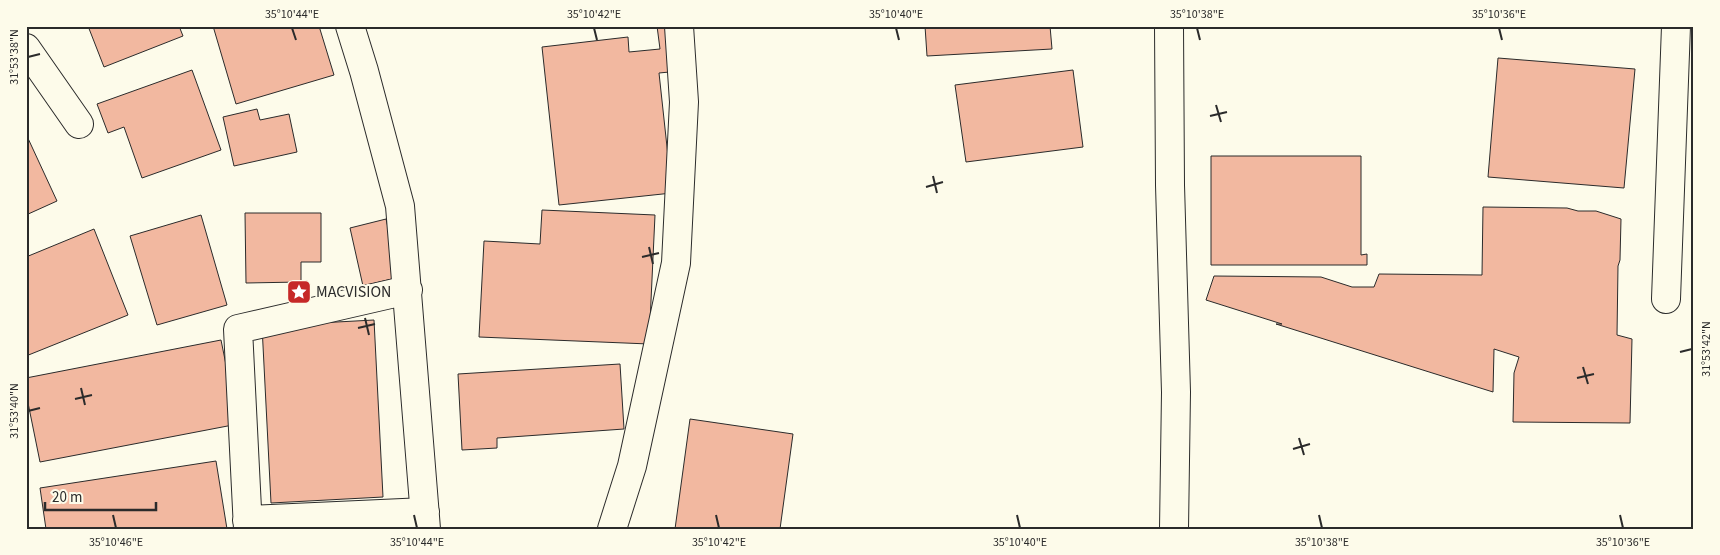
<svg xmlns="http://www.w3.org/2000/svg" width="1720" height="555" font-family="'Source Sans 3',sans-serif">
<style>
.building{fill:#f2b8a0;stroke:#2b2b2b}
.lines{fill:none;stroke-linecap:round;stroke-linejoin:round}
.minor-casing{stroke:#2b2b2b;stroke-width:30}
.minor{stroke:#fdfbea;stroke-width:28}
.ticks{fill:none;stroke:#2b2b2b;stroke-width:2}
.labels{text-anchor:middle;dominant-baseline:central;stroke-width:4;stroke-linejoin:round;paint-order:stroke}
.poi-label{font-size:16px;fill:#2b2b2b;stroke:#fdfbea;text-anchor:start}
.neatline{fill:none;stroke:#2b2b2b;stroke-width:2}
.ticks-label{font-size:12px;text-anchor:middle;fill:#2b2b2b}
</style>
<rect width="100%" height="100%" fill="#fdfbea"/>
<path class="building" d="M 88,26 L 179,26 L 183,36 L 104,67 Z
M 213,26 L 319,26 L 334,75 L 236,104 Z
M 657,26 L 675,26 L 680,71 L 659,73 L 672,193 L 559,205 L 542,47 L 628,37 L 629,52 L 660,49 Z
M 925,26 L 1050,26 L 1052,49 L 927,56 Z
M 1498,58 L 1635,69 L 1624,188 L 1488,177 Z
M 192,70 L 221,150 L 142,178 L 124,127 L 108,133 L 97,104 Z
M 1073,70 L 1083,147 L 966,162 L 955,85 Z
M 257,109 L 260,120 L 289,114 L 297,152 L 234,166 L 223,117 Z
M 26,134 L 57,201 L 26,215 Z
M 1211,156 L 1361,156 L 1361,255 L 1367,254 L 1367,265 L 1211,265 Z
M 1483,207 L 1567,208 L 1578,211 L 1596,211 L 1621,219 L 1620,260 L 1618,266 L 1617,335 L 1632,339 L 1630,423 L 1513,422 L 1514,373 L 1519,357 L 1494,349 L 1493,392 L 1276,324 L 1282,324 L 1206,300 L 1214,276 L 1321,277 L 1352,287 L 1374,287 L 1379,274 L 1482,275 Z
M 542,210 L 655,215 L 649,344 L 479,337 L 484,241 L 540,244 Z
M 245,213 L 321,213 L 321,262 L 301,262 L 301,282 L 246,283 Z
M 201,215 L 227,305 L 157,325 L 130,236 Z
M 386,219 L 400,277 L 363,286 L 350,228 Z
M 94,229 L 128,315 L 26,356 L 26,257 Z
M 374,320 L 383,497 L 271,503 L 262,326 Z
M 221,340 L 238,424 L 40,462 L 26,393 L 26,378 Z
M 620,364 L 624,429 L 497,438 L 497,448 L 462,450 L 458,374 Z
M 690,419 L 793,434 L 780,529 L 675,529 Z
M 216,461 L 227,529 L 46,529 L 40,488 Z"/>
<g class="lines">
<defs>
<path id="minor" d="M 350,26 L 364,71 L 400,206 L 426,529
M 1169,26 L 1170,185 L 1176,392 L 1174,529
M 26,48 L 79,124
M 1666,299 L 1676,26
M 247,520 L 425,512
M 248,529 L 238,329 L 408,290
M 612,529 L 632,466 L 676,263 L 684,102 L 679,26"/>
</defs>
<use href="#minor" class="minor-casing"/>
<use href="#minor" class="minor"/>
</g>
<path class="ticks" d="M 292,28 L 296,40M 594,28 L 597,40M 896,28 L 899,40M 1197,28 L 1200,40M 1499,28 L 1502,40M 28,57 L 40,54M 1216,105 L 1221,122M 1210,116 L 1227,112M 933,176 L 937,193M 926,187 L 943,182M 649,247 L 653,264M 642,257 L 659,253M 365,318 L 369,335M 358,328 L 375,324M 1680,352 L 1692,349M 1583,367 L 1588,384M 1577,378 L 1594,374M 81,388 L 85,405M 75,399 L 92,395M 28,411 L 40,408M 1299,438 L 1304,455M 1293,449 L 1310,444M 113,515 L 116,528M 414,515 L 417,528M 716,515 L 719,528M 1017,515 L 1020,528M 1319,515 L 1322,528M 1620,515 L 1623,528"/>
<defs>
<symbol id="sight-square" viewBox="-11 -11 22 22"><rect x="-9" y="-9" width="18" height="18" rx="4" fill="#c62828" stroke="#fdfbea"/><path d="M0-6L1.8-2.2L6-1.7L2.9 1.2L3.7 5.4L0 3.3L-3.7 5.4L-2.9 1.2L-6-1.7L-1.8-2.2Z" fill="#fff"/></symbol>
</defs>
<g fill-rule="evenodd">
<use href="#sight-square" x="285" y="278" width="28" height="28"/>
</g>
<g class="labels">
<g class="poi-label">
<text x="316" y="292">MACVISION</text>
</g>
</g>
<rect width="1720" height="555" fill="none" stroke="#fdfbea" stroke-width="55"/>
<path d="M45 502v8h111v-8" fill="none" stroke="#2b2b2b" stroke-width="2.5"/>
<text x="52" y="502" font-size="15" fill="#2b2b2b" stroke="#fdfbea" stroke-width="4" paint-order="stroke">20 m</text>
<rect x="28" y="28" width="1664" height="500" class="neatline"/>
<g class="ticks-label">
<text x="292" y="18">35°10'44"E</text>
<text x="594" y="18">35°10'42"E</text>
<text x="896" y="18">35°10'40"E</text>
<text x="1197" y="18">35°10'38"E</text>
<text x="1499" y="18">35°10'36"E</text>
<text transform="translate(14 57) rotate(-90)" y="4">31°53'38"N</text>
<text transform="translate(1706 349) rotate(-90)" y="4">31°53'42"N</text>
<text transform="translate(14 411) rotate(-90)" y="4">31°53'40"N</text>
<text x="116" y="546">35°10'46"E</text>
<text x="417" y="546">35°10'44"E</text>
<text x="719" y="546">35°10'42"E</text>
<text x="1020" y="546">35°10'40"E</text>
<text x="1322" y="546">35°10'38"E</text>
<text x="1623" y="546">35°10'36"E</text>
</g>
</svg>
